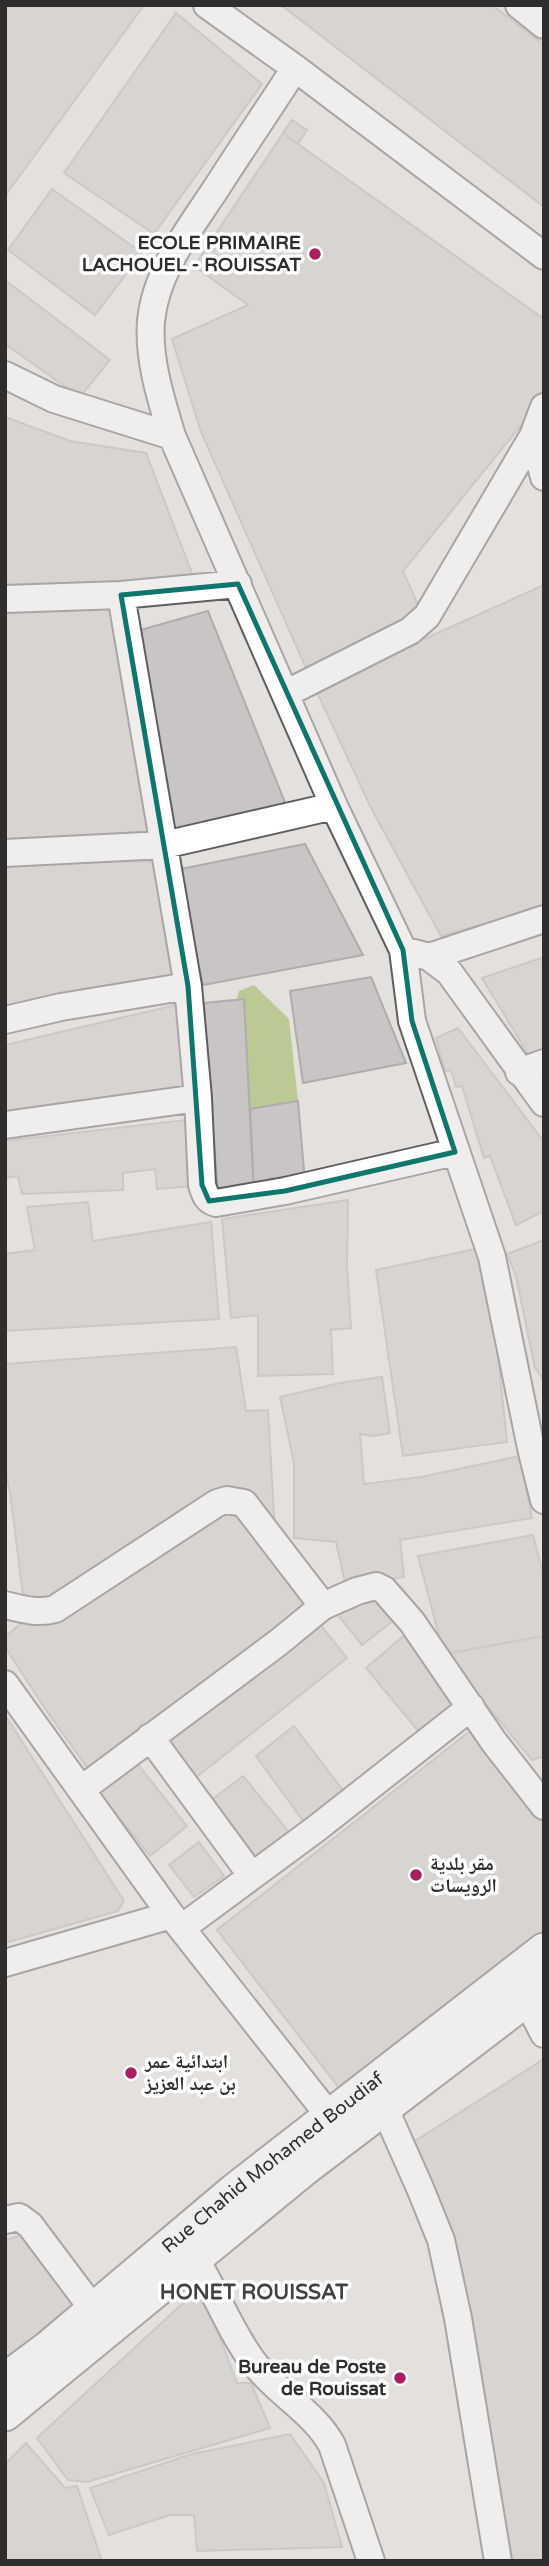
<svg xmlns="http://www.w3.org/2000/svg" width="549" height="2566" font-family="'Varela Round','Noto Naskh Arabic',sans-serif">
<style>
.green{fill:#bbc994}
.building{fill:#c9c5c4;stroke:#b0acab;stroke-width:2}
.lines{fill:none;stroke-linecap:round;stroke-linejoin:round}
.minor-casing{stroke:#615e5d;stroke-width:30}
.major-casing{stroke:#615e5d;stroke-width:37}
.minor{stroke:#fff;stroke-width:26}
.major{stroke:#fff;stroke-width:33}
.marked{fill:none;stroke:#0f766e;stroke-width:5;stroke-linejoin:round}
.poi-dot{fill:#aa1f60;stroke:#fff;stroke-width:2.5}
.labels{text-anchor:middle;dominant-baseline:central;stroke-width:7;stroke-linejoin:round;paint-order:stroke}
.poi-label{font-size:19px;font-weight:bold;fill:#2f2e2d;stroke:#fff;text-anchor:end}
.street-label{font-size:19px;fill:#2f2e2d;stroke:#fff}
.neighbourhood-label{font-size:21px;font-weight:bold;fill:#444140;stroke:#fff}
</style>
<rect width="100%" height="100%" fill="#e3e0de"/>
<path class="green" d="M 254,985 L 289,1019 L 298,1101 L 250,1109 L 244,999 L 237,999 L 239,991 Z"/>
<path class="building" d="M 6,5 L 144,5 L 5,196 L 5,6 Z
M 281,5 L 492,5 L 544,45 L 544,207 Z
M 176,13 L 262,84 L 154,234 L 64,173 Z
M 292,120 L 307,130 L 298,144 L 283,133 Z
M 292,120 L 307,130 L 298,144 L 544,319 L 544,390 L 535,408 L 403,571 L 418,605 L 402,622 L 306,668 L 201,432 L 172,339 L 248,305 L 194,266 Z
M 52,189 L 142,253 L 95,315 L 8,250 Z
M 5,280 L 110,360 L 80,397 L 5,344 Z
M 5,417 L 70,441 L 146,453 L 195,581 L 5,595 Z
M 544,585 L 544,907 L 441,936 L 372,810 L 315,688 Z
M 118,604 L 148,834 L 5,845 L 5,611 Z
M 208,611 L 286,805 L 176,841 L 137,631 Z
M 305,844 L 363,955 L 203,985 L 176,870 Z
M 161,861 L 179,978 L 5,1006 L 5,863 Z
M 544,957 L 544,1052 L 530,1057 L 482,978 Z
M 371,977 L 406,1063 L 303,1083 L 290,991 Z
M 244,999 L 254,1195 L 218,1195 L 204,1003 Z
M 180,1004 L 184,1094 L 5,1122 L 5,1045 Z
M 458,1028 L 544,1142 L 544,1211 L 516,1225 L 490,1156 L 484,1158 L 462,1086 L 456,1087 L 451,1070 L 445,1071 L 436,1038 Z
M 298,1101 L 305,1182 L 254,1189 L 250,1109 Z
M 185,1120 L 192,1186 L 157,1189 L 155,1169 L 123,1173 L 123,1190 L 22,1194 L 18,1176 L 5,1178 L 5,1141 Z
M 348,1200 L 347,1266 L 351,1328 L 331,1330 L 333,1374 L 258,1376 L 258,1315 L 231,1318 L 222,1219 Z
M 88,1202 L 93,1241 L 211,1222 L 219,1319 L 5,1331 L 5,1254 L 35,1250 L 27,1207 Z
M 544,1240 L 544,1380 L 535,1368 L 516,1276 L 507,1254 Z
M 480,1248 L 492,1299 L 507,1442 L 403,1456 L 376,1270 Z
M 236,1347 L 246,1411 L 268,1410 L 275,1533 L 313,1609 L 94,1777 L 46,1710 L 5,1647 L 5,1637 L 26,1619 L 10,1492 L 5,1471 L 5,1364 Z
M 382,1377 L 390,1433 L 373,1436 L 360,1434 L 364,1484 L 421,1477 L 520,1456 L 532,1518 L 400,1540 L 404,1577 L 346,1587 L 336,1542 L 294,1538 L 294,1463 L 280,1397 L 340,1383 Z
M 533,1535 L 544,1577 L 544,1636 L 444,1654 L 418,1556 Z
M 359,1598 L 377,1600 L 394,1620 L 362,1645 L 338,1615 Z
M 320,1624 L 347,1658 L 194,1779 L 163,1745 Z
M 407,1633 L 463,1708 L 425,1739 L 366,1668 Z
M 544,1636 L 544,1756 L 532,1760 L 444,1654 Z
M 5,1715 L 124,1901 L 118,1911 L 5,1943 Z
M 294,1726 L 348,1797 L 309,1829 L 256,1756 Z
M 474,1728 L 544,1820 L 544,1940 L 340,2089 L 217,1930 Z
M 136,1762 L 187,1826 L 150,1856 L 99,1792 Z
M 243,1776 L 294,1838 L 260,1866 L 209,1802 Z
M 199,1842 L 224,1876 L 194,1897 L 169,1865 Z
M 544,2059 L 544,2561 L 509,2561 L 412,2143 Z
M 26,2234 L 84,2310 L 5,2363 L 5,2240 Z
M 195,2292 L 208,2306 L 237,2383 L 251,2383 L 270,2428 L 87,2482 L 68,2480 L 37,2438 Z
M 290,2434 L 324,2483 L 342,2547 L 197,2551 L 194,2515 L 170,2515 L 109,2535 L 90,2488 L 192,2454 Z
M 26,2443 L 65,2488 L 77,2486 L 102,2561 L 5,2561 L 5,2464 Z"/>
<g class="lines">
<defs>
<path id="minor" d="M 207,5 L 295,68 L 544,256
M 519,5 L 544,25
M 295,68 C 270,107 244,145 219,184 C 192,226 156,269 151,321 C 148,360 161,399 172,436 L 334,806 L 403,950 L 412,1021 L 492,1257 L 531,1448 L 544,1500
M 5,375 L 54,399 L 172,436
M 533,436 L 544,477
M 121,595 L 188,986 L 198,1098 L 202,1185 C 205,1194 206,1200 216,1203 L 285,1191 L 455,1152
M 5,599 L 121,595 L 238,584
M 285,694 L 410,631 L 427,616 L 533,436 L 544,407
M 5,853 L 164,845 L 334,806
M 403,950 L 429,957 L 449,972 L 544,1103
M 429,957 L 544,919
M 5,1020 L 61,1007 L 188,986
M 519,1072 L 544,1063
M 5,1125 L 198,1098
M 5,1605 C 22,1609 37,1614 55,1609 L 217,1503 L 227,1500 L 244,1503 L 323,1606
M 5,1684 L 171,1915 L 342,2132
M 150,1737 L 252,1876
M 82,1789 L 279,1642 L 323,1606 L 357,1591 L 376,1586 L 384,1590 L 412,1622 L 494,1742 L 544,1806
M 183,1927 L 317,1828 L 471,1707
M 5,1963 L 171,1915
M 518,1983 L 544,2034
M 384,2107 L 420,2188 L 441,2240 L 458,2318 L 498,2561
M 5,2220 L 19,2217 L 30,2225 L 93,2309
M 184,2242 C 212,2280 226,2326 254,2363 C 278,2394 314,2412 332,2445 L 371,2561"/>
<g id="major">
<path id="s1" d="M 5,2380 L 48,2348 L 235,2190 L 544,1950"/>
<path d="M 5,2414 L 304,2169 L 544,1986"/>
</g>
</defs>
<use href="#minor" class="minor-casing"/>
<use href="#major" class="major-casing"/>
<use href="#minor" class="minor"/>
<use href="#major" class="major"/>
</g>
<path d="M0 0H549V2566H0ZM 238,584 L 403,950 L 412,1021 L 455,1152 L 285,1191 L 209,1201 L 202,1185 L 188,986 L 121,595 Z" fill="#e3e0de" fill-opacity=".55" fill-rule="evenodd"/>
<path class="marked" d="M 238,584 L 403,950 L 412,1021 L 455,1152 L 285,1191 L 209,1201 L 202,1185 L 188,986 L 121,595 Z"/>
<g class="poi-dot">
<circle cx="315" cy="254" r="7"/>
<circle cx="416" cy="1875" r="7"/>
<circle cx="131" cy="2073" r="7"/>
<circle cx="400" cy="2378" r="7"/>
</g>
<g class="labels">
<g class="poi-label">
<text x="301" y="243">ECOLE PRIMAIRE<tspan x="301" dy="22">LACHOUEL - ROUISSAT</tspan></text>
<text x="430" y="1864" text-anchor="start">مقر بلدية<tspan x="430" dy="22">الرويسات</tspan></text>
<text x="145" y="2062" text-anchor="start">ابتدائية عمر<tspan x="145" dy="22">بن عبد العزيز</tspan></text>
<text x="386" y="2367">Bureau de Poste<tspan x="386" dy="22">de Rouissat</tspan></text>
</g>
<g class="street-label">
<text stroke="none"><textPath href="#s1" startOffset="345">Rue Chahid Mohamed Boudiaf</textPath></text>
</g>
<g class="neighbourhood-label">
<text x="254" y="2292">HONET ROUISSAT</text>
</g>
</g>
<rect width="549" height="2566" fill="none" stroke="#2f2e2d" stroke-width="14"/>
</svg>
